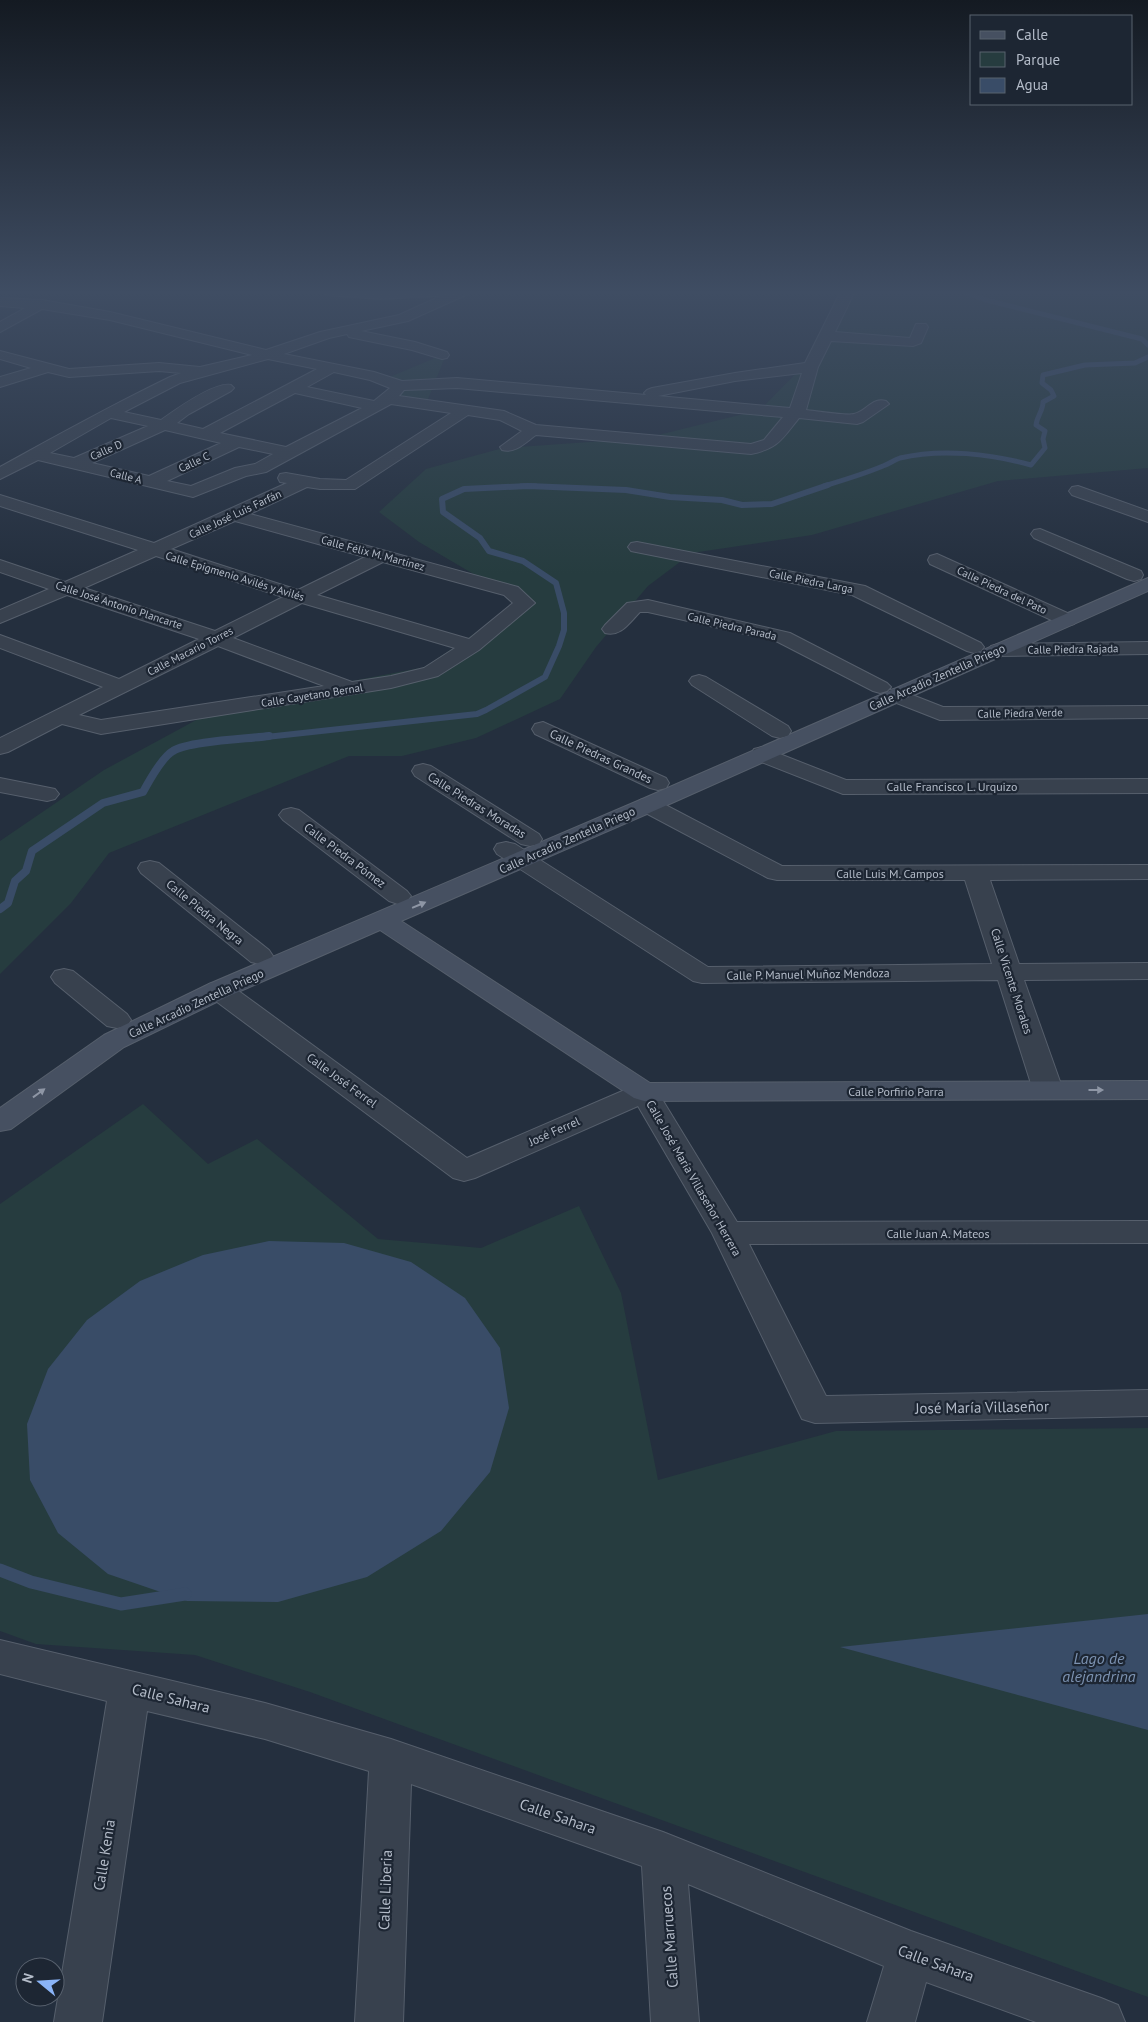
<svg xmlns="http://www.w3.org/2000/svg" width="1148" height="2022" font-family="'PT Sans',sans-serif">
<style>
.green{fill:#263c3f}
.water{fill:#394c67}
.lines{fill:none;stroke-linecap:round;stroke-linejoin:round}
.stream-far3{stroke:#394c67;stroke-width:5}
.stream-far2{stroke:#394c67;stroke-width:6}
.stream-far1{stroke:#394c67;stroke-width:8}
.stream{stroke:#394c67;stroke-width:13}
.street-casing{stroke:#565f6c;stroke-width:2}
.secondary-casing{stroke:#565f6c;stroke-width:2}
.street{fill:#38414e;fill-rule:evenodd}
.secondary{fill:#465061;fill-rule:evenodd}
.oneway{fill:#8e96a5}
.labels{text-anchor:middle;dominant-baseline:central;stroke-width:4.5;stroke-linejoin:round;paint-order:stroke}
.far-street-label{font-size:11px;fill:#b4bcc9;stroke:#1d2633}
.street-label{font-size:12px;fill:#b4bcc9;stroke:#1d2633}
.near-street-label{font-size:15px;fill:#b4bcc9;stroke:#1d2633}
.near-water-label{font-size:16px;font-style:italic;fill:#7c92b1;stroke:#1d2633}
</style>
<rect width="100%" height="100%" fill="#242f3e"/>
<path class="green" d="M 852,291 L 1148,291 L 1148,468 L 998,481 L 812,535 L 692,553 L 648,586 L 596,647 L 560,699 L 476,738 L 402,756 L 349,756 L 109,853 L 71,903 L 0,974 L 0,841 L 104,770 L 222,706 L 425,667 L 521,602 L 419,542 L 379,512 L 426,469 L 503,448 L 646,438 L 760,410 L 822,347 Z
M 440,356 L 445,357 L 426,404 L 391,398 L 402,387 L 385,379 Z
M 143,1104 L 208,1164 L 257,1139 L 378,1239 L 481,1248 L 579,1206 L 621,1293 L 658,1480 L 836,1431 L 1148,1428 L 1148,1997 L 310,1692 L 195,1655 L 36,1644 L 0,1631 L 0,1204 Z"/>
<path class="water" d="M 269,1241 L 344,1243 L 411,1262 L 465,1298 L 500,1348 L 509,1408 L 490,1472 L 441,1531 L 367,1577 L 278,1602 L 187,1601 L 108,1574 L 58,1533 L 30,1480 L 27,1424 L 48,1369 L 87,1320 L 140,1281 L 203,1255 Z
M 1148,1614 L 1148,1730 L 840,1647 Z"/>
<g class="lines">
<path class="stream-far3" d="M 962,291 L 986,300 L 1142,339 L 1148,345
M 521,486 L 536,486
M 824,486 C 844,480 864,474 883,466 C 889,464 894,460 900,458 C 942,448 991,454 1031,465 L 1045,448 L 1043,439 L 1045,431 L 1036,425 C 1037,416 1043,411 1043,402 L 1054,396 L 1051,390 L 1042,383 L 1043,375 L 1085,365 L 1135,363 L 1148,357"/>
<path class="stream-far2" d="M 257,738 L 477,714 L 486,710 L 545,677 L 559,646 L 564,630 L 564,613 L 556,583 L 523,561 L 489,551 L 480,538 L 443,512 L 442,499 L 464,489 L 528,486 L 626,490 L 670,497 L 722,500 L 742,505 L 772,504 L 828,485"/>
<path class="stream-far1" d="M 0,909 L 8,903 L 15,881 L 26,871 L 32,851 L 103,803 L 143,792 C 149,781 162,757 173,751 C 189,741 247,739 269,736"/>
<path class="stream" d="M 0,1570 L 31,1582 L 121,1604 L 185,1594"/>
<defs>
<path id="street" d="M 452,291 L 469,291 L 468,294 L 408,321 L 361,331 L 415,342 L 447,352 L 449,355 L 447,358 L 442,359 L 412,350 L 349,337 L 347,334 L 329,338 L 284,354 L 374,372 L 402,381 L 457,378 L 646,395 L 644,393 L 647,390 L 652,388 L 735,373 L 805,363 L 841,291 L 855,291 L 835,332 L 910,338 L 916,324 L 926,324 L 928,327 L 921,343 L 913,346 L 831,341 L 818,367 L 806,410 C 816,411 846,416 854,414 C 867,411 872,397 886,401 L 889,404 L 863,422 L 857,424 L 799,418 C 782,439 779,448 751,454 L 536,435 C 526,442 515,454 502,450 L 500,447 L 522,431 L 500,420 L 468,415 L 355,489 L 320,489 L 307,487 L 250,514 L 518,587 L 535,603 L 479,650 L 438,676 L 391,688 L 101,734 L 62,724 L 8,752 L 0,754 L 0,738 L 103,687 L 0,648 L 0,635 L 119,679 L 199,639 L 67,595 L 0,623 L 0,610 L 49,589 L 0,572 L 0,560 L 65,582 L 138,550 L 0,506 L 0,495 L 154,543 L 287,483 L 280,482 L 278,478 L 280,474 L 286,473 L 320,479 L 346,480 L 451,413 L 391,404 L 266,472 L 246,476 L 193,497 L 38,460 L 0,479 L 0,467 C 56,436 112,405 170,377 L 181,373 L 159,371 L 69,377 L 48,372 L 0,387 L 0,377 L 31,368 L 0,359 L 0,351 L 69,369 L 159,363 L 200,367 L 252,355 L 110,320 L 42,309 L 0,332 L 0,322 L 25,308 L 0,306 L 0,298 L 42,300 L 110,312 L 266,350 L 320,332 L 399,315 ZM 268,359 L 317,369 L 203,429 L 177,423 L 189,414 L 231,391 L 234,388 L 231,385 C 215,381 175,410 161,420 L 124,412 L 180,383 ZM 334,372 L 370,380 L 390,388 L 374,401 L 307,387 ZM 802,373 L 790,408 L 658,396 L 735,381 ZM 457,388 L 783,417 L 764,440 L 751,444 L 536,425 L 504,411 L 399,396 L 404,390 ZM 295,393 L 362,408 L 286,447 L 220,433 ZM 111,418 L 148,426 L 74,458 L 50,453 ZM 165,430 L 221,443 L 149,476 L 92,463 ZM 239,447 L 273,454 L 255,464 L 235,468 L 191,486 L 167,481 ZM 235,521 L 365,557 L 298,590 L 171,549 ZM 156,556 L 283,597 L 215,631 L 84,588 ZM 383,562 L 504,595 L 513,603 L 469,639 L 317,595 ZM 302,603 L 455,648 L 424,668 L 391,676 L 352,682 L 233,638 ZM 218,646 L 324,686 L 101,720 L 79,715 Z
M 1078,486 L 1148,511 L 1148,522 L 1072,495 L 1069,491 L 1072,487 Z
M 1040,529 L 1141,571 L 1143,575 L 1141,579 L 1134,581 L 1127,579 L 1034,538 L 1031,534 L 1034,530 Z
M 637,542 L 865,586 L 981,643 L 984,647 L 981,651 L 974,653 L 967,651 L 852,595 L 631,551 L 628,547 L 631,543 Z
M 937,554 L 1074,616 L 1077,620 L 1074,624 L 1067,626 L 1060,624 L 930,564 L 928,560 L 930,556 Z
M 648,600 L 790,633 L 887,683 L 891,687 L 887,691 L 880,693 L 873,691 L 776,641 L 648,612 L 640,612 C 629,623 621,637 605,633 L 602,629 L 605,625 L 627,603 Z
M 1148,642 L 1148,654 L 998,656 L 991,654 L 988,650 L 991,646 L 998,644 Z
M 699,675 L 706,677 L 788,726 L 791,731 L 788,736 L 780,738 L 772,736 L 692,685 L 689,681 L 692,677 Z
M 897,689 L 943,707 L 1148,706 L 1148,718 L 940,720 L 889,700 L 886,695 L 889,690 Z
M 543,722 L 666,778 L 669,783 L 666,788 L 658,790 L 650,788 L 535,734 L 532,729 L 535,724 Z
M 762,747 L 846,780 L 1148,779 L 1148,793 L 843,794 L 754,759 L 751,754 L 754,749 Z
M 423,764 L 431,766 L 539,834 L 542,839 L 539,844 L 530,846 L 521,844 L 415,776 L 412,771 L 415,766 Z
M 0,778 L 55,789 L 59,794 L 55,799 L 47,801 L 0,792 Z
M 648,798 L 656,800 L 782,866 L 1148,865 L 1148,879 L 990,880 L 1019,964 L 1148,963 L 1148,979 L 1024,980 L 1063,1090 L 1058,1096 L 1048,1099 L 1038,1096 L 1033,1090 L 998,980 L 702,983 L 693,981 L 497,854 L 494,849 L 497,844 L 506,842 L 515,844 L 708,967 L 992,964 L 965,880 L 777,880 L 768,878 L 640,810 L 636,805 L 640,800 Z
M 291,808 L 299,810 L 407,891 L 411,896 L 407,901 L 398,904 L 389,901 L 283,820 L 279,815 L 283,810 Z
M 150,861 L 159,863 L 269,950 L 273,956 L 269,962 L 260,964 L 251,962 L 141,873 L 138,868 L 141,863 Z
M 64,969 L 73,971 L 127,1014 L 131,1020 L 127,1026 L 117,1028 L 107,1026 L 55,983 L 51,977 L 55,971 Z
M 219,982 L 229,984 L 467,1158 L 634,1086 L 644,1083 L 654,1086 L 737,1222 L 1148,1221 L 1148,1243 L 749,1244 L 826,1396 L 1148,1390 L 1148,1416 L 815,1423 L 802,1419 L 712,1233 L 638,1106 L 475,1178 L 464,1181 L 453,1178 L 209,996 L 205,990 L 209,984 Z
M 0,1640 L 265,1703 L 391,1739 L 663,1832 L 911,1931 L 1101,1998 L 1118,2005 L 1125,2022 L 1036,2022 L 926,1982 L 915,2022 L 867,2022 L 884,1966 L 688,1884 L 699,2022 L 651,2022 L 642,1866 L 411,1784 L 403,2022 L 355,2022 L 369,1771 L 265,1739 L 147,1711 L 102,2022 L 54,2022 L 107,1701 L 0,1674 Z"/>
<path id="secondary" d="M 320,291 L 461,291 L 455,295 L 380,299 L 326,295 Z
M 1148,578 L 1148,591 L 656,810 L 401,921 L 650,1083 L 1148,1081 L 1148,1099 L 644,1101 L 634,1098 L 380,930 L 229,996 L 124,1047 L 11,1129 L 0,1131 L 0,1108 L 104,1035 L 209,984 L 640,800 Z"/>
</defs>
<use href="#street" class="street-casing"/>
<use href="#secondary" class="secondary-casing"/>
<use href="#street" class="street"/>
<use href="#secondary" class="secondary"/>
</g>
<defs><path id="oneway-solid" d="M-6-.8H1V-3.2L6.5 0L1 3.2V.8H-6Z" transform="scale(1.25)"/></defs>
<g class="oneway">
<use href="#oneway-solid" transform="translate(419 905) rotate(-23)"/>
<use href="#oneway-solid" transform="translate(1096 1090)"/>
<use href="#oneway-solid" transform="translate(39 1093) rotate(-36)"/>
</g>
<linearGradient id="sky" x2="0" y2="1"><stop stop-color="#141a22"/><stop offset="0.51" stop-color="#3f4d63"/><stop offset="1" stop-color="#3f4d63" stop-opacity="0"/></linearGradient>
<rect width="1148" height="574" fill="url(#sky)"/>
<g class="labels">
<g class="far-street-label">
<text transform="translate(106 450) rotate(-24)">Calle D</text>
<text transform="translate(194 462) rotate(-25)">Calle C</text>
<text transform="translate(126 476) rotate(14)">Calle A</text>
<text transform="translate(235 514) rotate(-25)">Calle José Luis Farfán</text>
<text transform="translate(373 553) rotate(15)">Calle Félix M. Martínez</text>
<text transform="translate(235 576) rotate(17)">Calle Epigmenio Avilés y Avilés</text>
<text transform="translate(811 581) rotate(11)">Calle Piedra Larga</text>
<text transform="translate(1002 590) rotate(25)">Calle Piedra del Pato</text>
<text transform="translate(119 605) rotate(18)">Calle José Antonio Plancarte</text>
<text transform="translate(732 626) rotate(13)">Calle Piedra Parada</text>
<text transform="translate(1073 649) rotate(-1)">Calle Piedra Rajada</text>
<text transform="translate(190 651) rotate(-27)">Calle Macario Torres</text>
<text transform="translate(312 695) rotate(-9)">Calle Cayetano Bernal</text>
<text transform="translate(1020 713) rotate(-1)">Calle Piedra Verde</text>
</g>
<g class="street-label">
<text transform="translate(937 677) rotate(-24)">Calle Arcadio Zentella Priego</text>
<text transform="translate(601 756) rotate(25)">Calle Piedras Grandes</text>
<text x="952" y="786">Calle Francisco L. Urquizo</text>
<text transform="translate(477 805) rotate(32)">Calle Piedras Moradas</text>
<text transform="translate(567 840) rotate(-24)">Calle Arcadio Zentella Priego</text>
<text transform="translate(345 855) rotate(37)">Calle Piedra Pómez</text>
<text x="890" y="873">Calle Luis M. Campos</text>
<text transform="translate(205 912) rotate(39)">Calle Piedra Negra</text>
<text transform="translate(808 974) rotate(-1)">Calle P. Manuel Muñoz Mendoza</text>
<text transform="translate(1012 981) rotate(72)">Calle Vicente Morales</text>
<text transform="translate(196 1003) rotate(-25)">Calle Arcadio Zentella Priego</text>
<text transform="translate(342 1080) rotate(36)">Calle José Ferrel</text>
<text x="896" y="1091">Calle Porfirio Parra</text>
<text transform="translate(554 1131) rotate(-24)">José Ferrel</text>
<text transform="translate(694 1178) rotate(60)">Calle José María Villaseñor Herrera</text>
<text x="938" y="1233">Calle Juan A. Mateos</text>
</g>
<g class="near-street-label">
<text transform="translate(982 1407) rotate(-1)">José María Villaseñor</text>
<text transform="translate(171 1698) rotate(14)">Calle Sahara</text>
<text transform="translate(558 1816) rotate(19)">Calle Sahara</text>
<text transform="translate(104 1855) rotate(-81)">Calle Kenia</text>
<text transform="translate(385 1890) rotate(-88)">Calle Liberia</text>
<text transform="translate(669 1937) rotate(-94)">Calle Marruecos</text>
<text transform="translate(936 1963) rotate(20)">Calle Sahara</text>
</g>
<g class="near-water-label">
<text x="1099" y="1658">Lago de<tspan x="1099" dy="18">alejandrina</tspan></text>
</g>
</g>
<rect x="970" y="15" width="162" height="90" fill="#1d2633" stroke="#59626f"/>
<rect x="980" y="31" width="25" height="8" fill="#465061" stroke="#59626f"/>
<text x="1016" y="40" font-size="15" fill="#b4bcc9">Calle</text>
<rect x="980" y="52" width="25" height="15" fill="#263c3f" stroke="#59626f"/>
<text x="1016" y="65" font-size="15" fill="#b4bcc9">Parque</text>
<rect x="980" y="78" width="25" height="15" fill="#394c67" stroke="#59626f"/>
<text x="1016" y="90" font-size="15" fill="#b4bcc9">Agua</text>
<g transform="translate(40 1982) rotate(288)"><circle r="24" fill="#1d2633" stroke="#59626f"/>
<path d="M0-4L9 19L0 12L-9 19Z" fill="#8ab4f8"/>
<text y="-8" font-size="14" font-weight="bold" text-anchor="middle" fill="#b4bcc9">N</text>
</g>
</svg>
